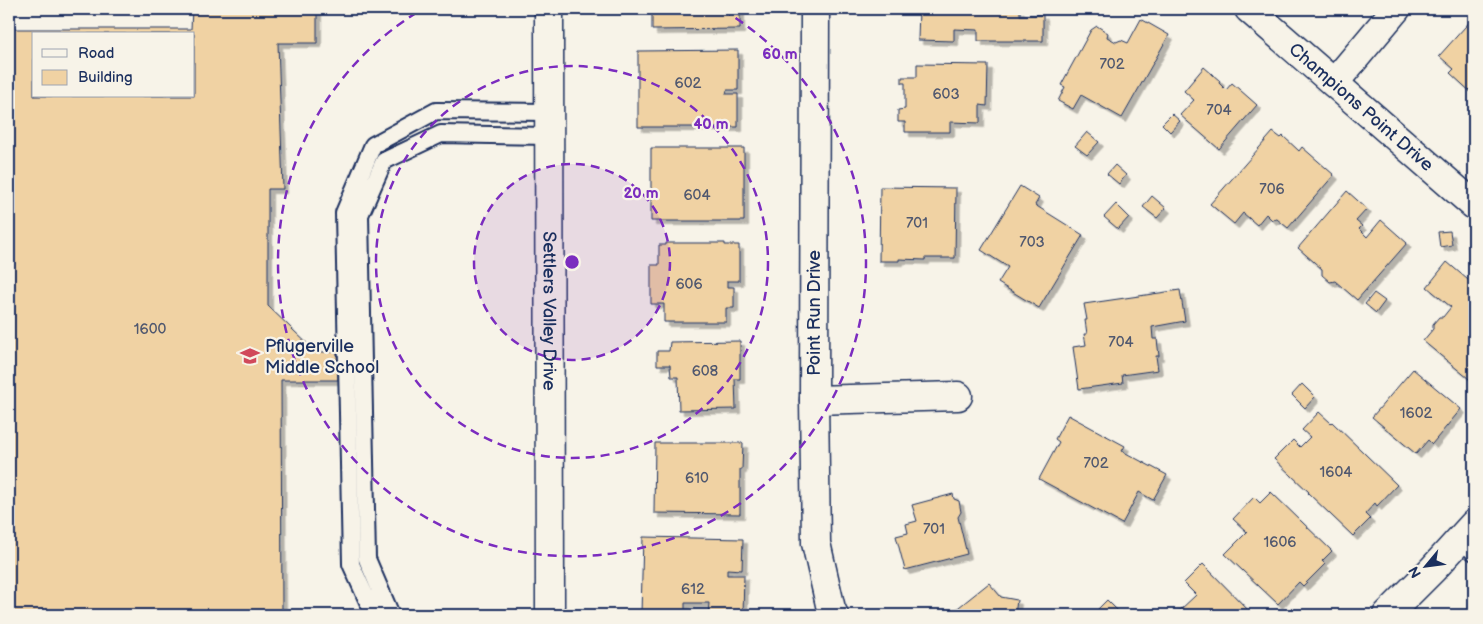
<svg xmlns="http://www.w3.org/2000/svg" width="1483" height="624" font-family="'Balsamiq Sans',sans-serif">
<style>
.building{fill:#f0d2a3;stroke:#1b2f5e;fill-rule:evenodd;filter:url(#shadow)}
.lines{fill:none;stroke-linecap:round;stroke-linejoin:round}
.service-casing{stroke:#1b2f5e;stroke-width:20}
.minor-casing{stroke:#1b2f5e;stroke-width:31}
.tertiary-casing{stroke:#1b2f5e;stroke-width:31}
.service{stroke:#f7f3e8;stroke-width:16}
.minor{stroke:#f7f3e8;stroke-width:28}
.tertiary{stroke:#f7f3e8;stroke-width:28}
.ring{fill:none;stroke:#7b2cbf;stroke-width:2.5;stroke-dasharray:9 6}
.labels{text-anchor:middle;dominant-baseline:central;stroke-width:4.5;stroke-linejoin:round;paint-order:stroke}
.number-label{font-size:15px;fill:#50586f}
.street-label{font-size:18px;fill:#1b2f5e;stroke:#f7f3e8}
.poi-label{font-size:18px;fill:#1b2f5e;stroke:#f7f3e8;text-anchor:start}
.centre{fill:#7b2cbf;stroke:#f7f3e8;stroke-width:2.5}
.ring-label{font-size:15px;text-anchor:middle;font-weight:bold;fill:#7b2cbf;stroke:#f7f3e8;stroke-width:4.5;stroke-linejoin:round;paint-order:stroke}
</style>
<defs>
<filter id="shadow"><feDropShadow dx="4.5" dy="4.5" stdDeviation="0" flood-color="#0004"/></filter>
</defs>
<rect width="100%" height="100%" fill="#f7f3e8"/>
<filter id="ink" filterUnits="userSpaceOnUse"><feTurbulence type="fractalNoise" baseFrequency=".02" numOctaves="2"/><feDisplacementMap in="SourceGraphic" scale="10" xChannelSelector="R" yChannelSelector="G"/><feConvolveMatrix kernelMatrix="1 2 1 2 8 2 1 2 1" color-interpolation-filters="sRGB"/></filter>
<g filter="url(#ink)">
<path class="building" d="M 192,9 L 317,9 L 317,43 L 278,43 L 283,189 L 268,189 L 268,306 L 316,352 L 337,352 L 338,380 L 281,380 L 282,615 L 9,615 L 9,29 L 191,29 ZM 34,34 L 194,34 L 194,96 L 34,96 Z
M 652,9 L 740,9 L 740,29 L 652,30 Z
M 919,9 L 1020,9 L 1020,15 L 1043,15 L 1043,41 L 978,41 L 978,30 L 954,29 L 954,41 L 918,40 Z
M 1474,17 L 1474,95 L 1450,73 L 1454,69 L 1439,56 Z
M 1141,19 L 1169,35 L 1122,118 L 1081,95 L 1073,109 L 1058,101 L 1065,87 L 1061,85 L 1091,30 L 1097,26 L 1108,33 L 1107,37 L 1116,42 L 1121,40 L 1128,43 Z
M 738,50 L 738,90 L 727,90 L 726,94 L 738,94 L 738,127 L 638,127 L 638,51 Z
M 917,64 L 988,65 L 987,106 L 980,105 L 980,123 L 950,122 L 950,132 L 905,132 L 905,122 L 898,122 L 898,110 L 905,109 L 905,83 L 902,83 L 902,77 L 917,77 Z
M 1204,67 L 1220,81 L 1219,83 L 1226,90 L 1232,83 L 1257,105 L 1219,149 L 1180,115 L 1194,100 L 1184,91 Z
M 1172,114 L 1180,121 L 1170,132 L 1162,124 Z
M 1087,132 L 1099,142 L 1087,155 L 1075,146 Z
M 1273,132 L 1281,138 L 1283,136 L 1299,151 L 1302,147 L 1334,175 L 1288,228 L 1277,219 L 1272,220 L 1266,214 L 1257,225 L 1243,213 L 1234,224 L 1210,204 Z
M 651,148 L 744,148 L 744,221 L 651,221 Z
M 1115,165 L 1126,175 L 1119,184 L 1107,174 Z
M 1020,186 L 1039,198 L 1035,205 L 1083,235 L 1039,308 L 998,283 L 1008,267 L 981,250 Z
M 880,187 L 956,188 L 955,258 L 925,258 L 925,260 L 899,259 L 899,261 L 879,261 Z
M 1347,191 L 1367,209 L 1356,221 L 1362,226 L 1359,229 L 1367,237 L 1381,220 L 1407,243 L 1357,300 L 1335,281 L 1330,282 L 1322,275 L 1322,269 L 1298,248 Z
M 1152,196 L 1166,208 L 1157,218 L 1143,207 Z
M 1116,204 L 1129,217 L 1118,229 L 1104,217 Z
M 1450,231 L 1452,245 L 1440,247 L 1438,232 Z
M 666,243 L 725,243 L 725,245 L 739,245 L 739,281 L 727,281 L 727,287 L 734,287 L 734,308 L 726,308 L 726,322 L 664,322 L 664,304 L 651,304 L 651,265 L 659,265 L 659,245 L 666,245 Z
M 1447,262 L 1474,285 L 1474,383 L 1423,341 L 1433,329 L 1433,324 L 1439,317 L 1443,317 L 1451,307 L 1427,287 Z
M 1180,290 L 1185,321 L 1152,327 L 1153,339 L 1157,339 L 1159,356 L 1156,356 L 1158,370 L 1122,375 L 1123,383 L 1079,389 L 1073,347 L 1086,345 L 1084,334 L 1087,334 L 1085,320 L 1087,320 L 1084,304 Z
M 1374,293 L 1385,301 L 1376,313 L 1365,304 Z
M 740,341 L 740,379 L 735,379 L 736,409 L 679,410 L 678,377 L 671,377 L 670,365 L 657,365 L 657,351 L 669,351 L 670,342 Z
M 1413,369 L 1461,409 L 1432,444 L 1428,440 L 1416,454 L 1372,417 Z
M 1302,384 L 1315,397 L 1305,408 L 1292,395 Z
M 1319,412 L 1331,423 L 1332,422 L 1397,485 L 1377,506 L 1375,503 L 1365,514 L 1370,519 L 1353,536 L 1308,493 L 1309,492 L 1274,459 L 1293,440 L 1300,447 L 1310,437 L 1302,430 Z
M 1068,415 L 1125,446 L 1122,451 L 1167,475 L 1153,500 L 1139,492 L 1122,524 L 1039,479 L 1059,442 L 1055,439 Z
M 655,443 L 743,443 L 742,469 L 740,469 L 740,514 L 654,513 Z
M 1271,492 L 1332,551 L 1322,561 L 1325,564 L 1303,586 L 1299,582 L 1278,604 L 1225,554 L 1247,532 L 1233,519 L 1254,497 L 1260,503 Z
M 953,494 L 954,499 L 959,501 L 961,512 L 958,517 L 967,554 L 905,570 L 896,536 L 908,533 L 906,524 L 917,521 L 912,505 Z
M 643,537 L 743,539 L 742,570 L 727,569 L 727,575 L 744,575 L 743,615 L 708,615 L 709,603 L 685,603 L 685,615 L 641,614 Z
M 1203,564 L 1253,615 L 1168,615 L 1173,611 L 1180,610 L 1196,595 L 1184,583 Z
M 989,583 L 1001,597 L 1017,600 L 1015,615 L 949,615 Z
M 1107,600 L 1120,613 L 1117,615 L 1105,615 L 1098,609 Z"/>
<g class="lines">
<defs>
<path id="service" d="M 1461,540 L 1474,552
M 374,615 L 351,564 L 344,213 L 373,145 L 436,111 L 549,112
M 391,615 L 367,559 L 360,215 L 384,161 L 441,134 L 549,136"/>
<g id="minor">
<path d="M 815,9 L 814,400 L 816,543 L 831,609 L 834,615"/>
<path id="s1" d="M 1249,9 L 1474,205"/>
<path d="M 1334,83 L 1396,9"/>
<path d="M 814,400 L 958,396"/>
<path d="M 1387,615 L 1433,569 L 1474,524"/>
</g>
<g id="tertiary">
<path id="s2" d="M 549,9 L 550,615"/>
</g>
</defs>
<use href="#service" class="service-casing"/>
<use href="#minor" class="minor-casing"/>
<use href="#tertiary" class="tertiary-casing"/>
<use href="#service" class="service"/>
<use href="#minor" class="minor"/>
<use href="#tertiary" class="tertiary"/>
</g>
</g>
<circle cx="572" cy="262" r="98" fill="#7b2cbf" fill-opacity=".12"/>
<g class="ring">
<circle cx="572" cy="262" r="98"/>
<circle cx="572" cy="262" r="196"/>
<path d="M723 10A294 294 0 1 1 421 10"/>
</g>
<defs>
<symbol id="school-bare" viewBox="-9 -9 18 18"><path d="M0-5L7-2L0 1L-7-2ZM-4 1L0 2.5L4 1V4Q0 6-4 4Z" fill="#d1495b" stroke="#f7f3e8" stroke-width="2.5" paint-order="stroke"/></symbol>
</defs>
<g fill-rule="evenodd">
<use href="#school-bare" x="236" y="342" width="28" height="28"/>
</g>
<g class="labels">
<g class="number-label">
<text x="1112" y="64">702</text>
<text x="688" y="83">602</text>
<text x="946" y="94">603</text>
<text x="1219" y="110">704</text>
<text x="1272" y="189">706</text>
<text x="697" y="195">604</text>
<text x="917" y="223">701</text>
<text x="1032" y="242">703</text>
<text x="689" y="284">606</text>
<text x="150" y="329">1600</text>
<text x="1121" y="342">704</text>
<text x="705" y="371">608</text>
<text x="1416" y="413">1602</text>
<text x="1096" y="463">702</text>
<text x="1336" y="472">1604</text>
<text x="697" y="478">610</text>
<text x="934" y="529">701</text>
<text x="1280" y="542">1606</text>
<text x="693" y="589">612</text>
</g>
<g class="street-label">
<text stroke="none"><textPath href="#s1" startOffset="149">Champions Point Drive</textPath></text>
<text stroke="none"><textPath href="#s2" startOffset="302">Settlers Valley Drive</textPath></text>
<text transform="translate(814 313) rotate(-90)">Point Run Drive</text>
</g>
<g class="poi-label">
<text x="265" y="346">Pflugerville<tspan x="265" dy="21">Middle School</tspan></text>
</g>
</g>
<circle cx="572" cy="262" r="8" class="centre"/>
<g class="ring-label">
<text x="780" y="59">60 m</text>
<text x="711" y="129">40 m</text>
<text x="641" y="198">20 m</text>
</g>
<rect width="1483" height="624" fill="none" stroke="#f7f3e8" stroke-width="30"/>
<rect x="15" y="15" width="1453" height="594" fill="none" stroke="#1b2f5e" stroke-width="2" filter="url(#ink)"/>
<rect x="32" y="32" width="162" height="65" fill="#f7f3e8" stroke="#9fa5b1"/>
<rect x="42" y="49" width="25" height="8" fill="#f7f3e8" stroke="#9fa5b1"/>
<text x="78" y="58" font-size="15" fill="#1b2f5e">Road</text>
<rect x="42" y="70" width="25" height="15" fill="#f0d2a3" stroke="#9fa5b1"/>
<text x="78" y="82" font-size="15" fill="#1b2f5e">Building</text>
<g transform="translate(1426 566) rotate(241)" stroke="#f7f3e8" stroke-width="4" paint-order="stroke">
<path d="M0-4L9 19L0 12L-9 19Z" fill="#1b2f5e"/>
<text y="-8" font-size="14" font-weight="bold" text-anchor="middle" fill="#1b2f5e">N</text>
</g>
</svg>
